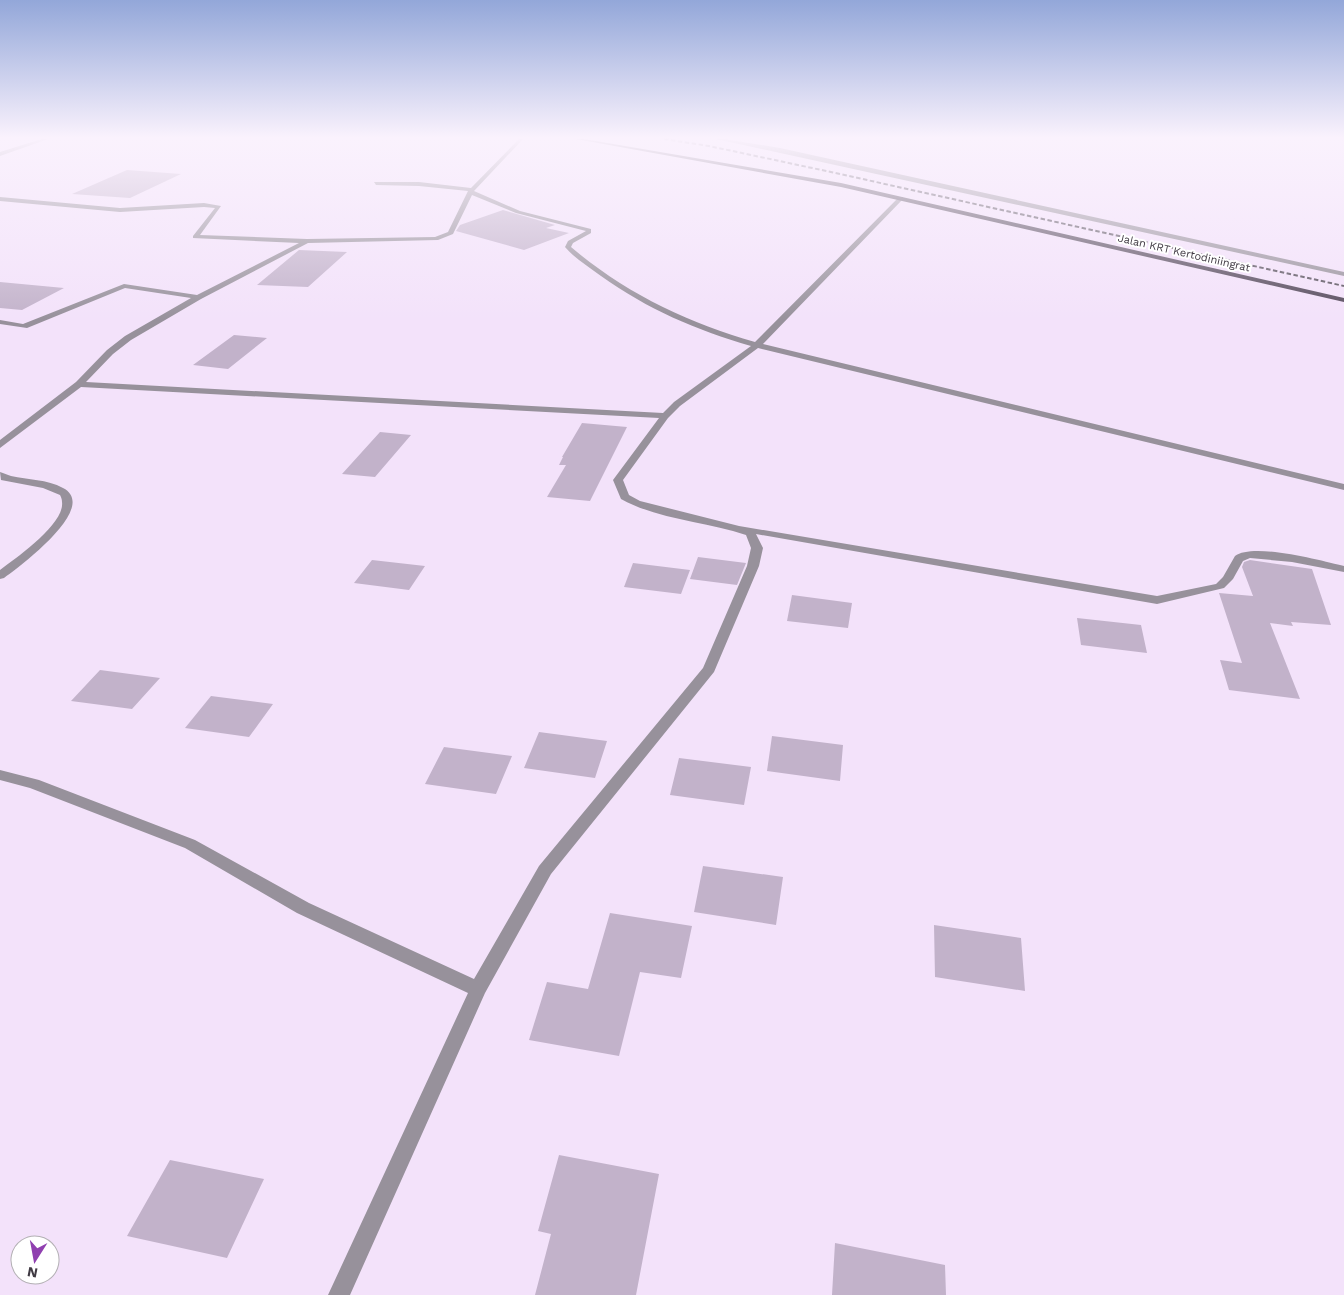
<svg xmlns="http://www.w3.org/2000/svg" width="1344" height="1295" font-family="'Work Sans',sans-serif">
<style>
.building{fill:#c2b2ca}
.lines{fill:none;stroke-linecap:round;stroke-linejoin:round}
.minor{fill:#97919b;fill-rule:evenodd}
.major{fill:#554a5b;fill-rule:evenodd}
.rail{stroke:#59525d;stroke-width:2;stroke-dasharray:4.5 2.5;stroke-linecap:butt}
.labels{text-anchor:middle;dominant-baseline:central;stroke-width:4;stroke-linejoin:round;paint-order:stroke}
.far-street-label{font-size:11px;fill:#403a43;stroke:#fff}
</style>
<rect width="100%" height="100%" fill="#f3e2fa"/>
<path class="building" d="M 127,170 L 181,174 L 130,198 L 72,194 Z
M 503,210 L 555,225 L 546,228 L 569,233 L 524,250 L 456,231 L 460,225 Z
M 299,250 L 347,252 L 308,287 L 257,285 Z
M 0,282 L 64,288 L 22,310 L 0,308 Z
M 234,335 L 267,338 L 228,369 L 193,365 Z
M 582,423 L 627,427 L 590,501 L 547,497 L 566,465 L 559,465 L 563,457 L 562,457 Z
M 380,432 L 411,435 L 375,477 L 342,474 Z
M 698,557 L 746,563 L 737,585 L 690,579 Z
M 372,560 L 425,566 L 409,590 L 354,583 Z
M 1250,560 L 1312,569 L 1331,625 L 1291,622 L 1293,626 L 1270,623 L 1300,699 L 1229,690 L 1220,660 L 1242,663 L 1219,593 L 1253,596 L 1242,567 L 1244,562 Z
M 633,563 L 690,570 L 681,594 L 624,587 Z
M 792,595 L 852,603 L 848,628 L 787,621 Z
M 1077,618 L 1141,625 L 1147,653 L 1081,645 Z
M 100,670 L 160,678 L 132,709 L 71,701 Z
M 211,696 L 273,704 L 249,737 L 185,728 Z
M 539,732 L 607,741 L 595,778 L 524,768 Z
M 772,736 L 843,745 L 840,781 L 767,771 Z
M 444,747 L 512,756 L 496,794 L 425,784 Z
M 679,758 L 751,767 L 744,805 L 670,795 Z
M 703,866 L 783,877 L 776,925 L 694,912 Z
M 610,913 L 692,926 L 681,978 L 640,972 L 619,1056 L 529,1040 L 547,982 L 588,989 Z
M 934,925 L 1021,938 L 1025,991 L 935,977 Z
M 559,1155 L 659,1174 L 636,1295 L 535,1295 L 551,1234 L 538,1231 Z
M 170,1160 L 264,1179 L 227,1258 L 127,1236 Z
M 835,1243 L 945,1265 L 946,1295 L 832,1295 Z"/>
<g class="lines">
<path class="minor" d="M 42,139 L 48,139 L 0,156 L 0,152 Z
M 519,139 L 523,139 L 474,191 L 520,211 L 591,229 L 591,233 L 573,243 L 571,247 C 625,293 688,323 755,342 L 899,197 L 903,197 L 903,199 L 763,344 L 1344,484 L 1344,490 L 758,348 L 680,406 L 668,418 L 623,480 L 629,495 L 640,501 L 739,526 L 1157,596 L 1216,584 L 1223,577 L 1235,556 C 1253,542 1322,561 1344,566 L 1344,572 L 1292,562 L 1250,558 L 1243,561 L 1233,579 L 1224,588 L 1157,604 L 756,534 L 763,548 L 759,566 L 714,672 L 551,874 L 485,993 L 350,1295 L 328,1295 L 468,993 L 297,913 L 185,848 L 30,788 L 0,780 L 0,770 L 39,780 L 195,840 L 309,903 L 474,979 L 539,866 L 703,668 L 747,566 L 751,548 L 746,535 C 705,521 659,520 621,499 L 613,480 L 659,418 L 81,387 L 0,448 L 0,440 L 76,382 L 107,350 L 125,336 L 191,298 L 125,288 L 27,328 L 0,324 L 0,320 L 23,324 L 124,284 L 197,295 L 299,243 L 193,238 L 193,236 L 215,208 L 204,207 L 120,212 L 0,201 L 0,197 L 120,208 L 204,203 L 221,206 L 200,235 L 307,239 L 435,237 L 448,232 L 468,191 L 419,186 L 376,185 L 374,182 L 419,182 L 471,188 ZM 472,195 L 516,213 L 586,231 L 568,241 L 565,247 C 574,258 589,267 601,276 C 647,309 696,330 751,346 L 674,402 L 663,413 L 86,382 L 113,354 L 131,340 L 201,299 L 308,243 L 438,240 L 453,234 Z
M 716,139 L 724,139 L 780,148 L 1344,272 L 1344,276 Z
M 0,472 C 4,473 7,475 11,476 C 28,480 47,479 63,488 C 100,507 19,567 4,578 L 0,579 L 0,570 C 16,558 65,524 62,502 C 62,499 61,497 60,495 L 43,488 L 1,480 Z"/>
<path class="major" d="M 576,139 L 584,139 L 841,183 L 1344,298 L 1344,302 L 841,187 Z"/>
<path class="rail" d="M 664,139 L 709,146 L 831,172 L 1344,286"/>
</g>
<linearGradient id="sky" x2="0" y2="1"><stop stop-color="#93a7d9"/><stop offset="0.43" stop-color="#faf2fd"/><stop offset="1" stop-color="#faf2fd" stop-opacity="0"/></linearGradient>
<rect width="1344" height="320" fill="url(#sky)"/>
<g class="labels">
<g class="far-street-label">
<text transform="translate(1184 253) rotate(13)">Jalan KRT Kertodiniingrat</text>
</g>
</g>
<g transform="translate(35 1260) rotate(191)"><circle r="24" fill="#ffffff" stroke="#b3b0b4"/>
<path d="M0-4L9 19L0 12L-9 19Z" fill="#9040b0"/>
<text y="-8" font-size="14" font-weight="bold" text-anchor="middle" fill="#403a43">N</text>
</g>
</svg>
